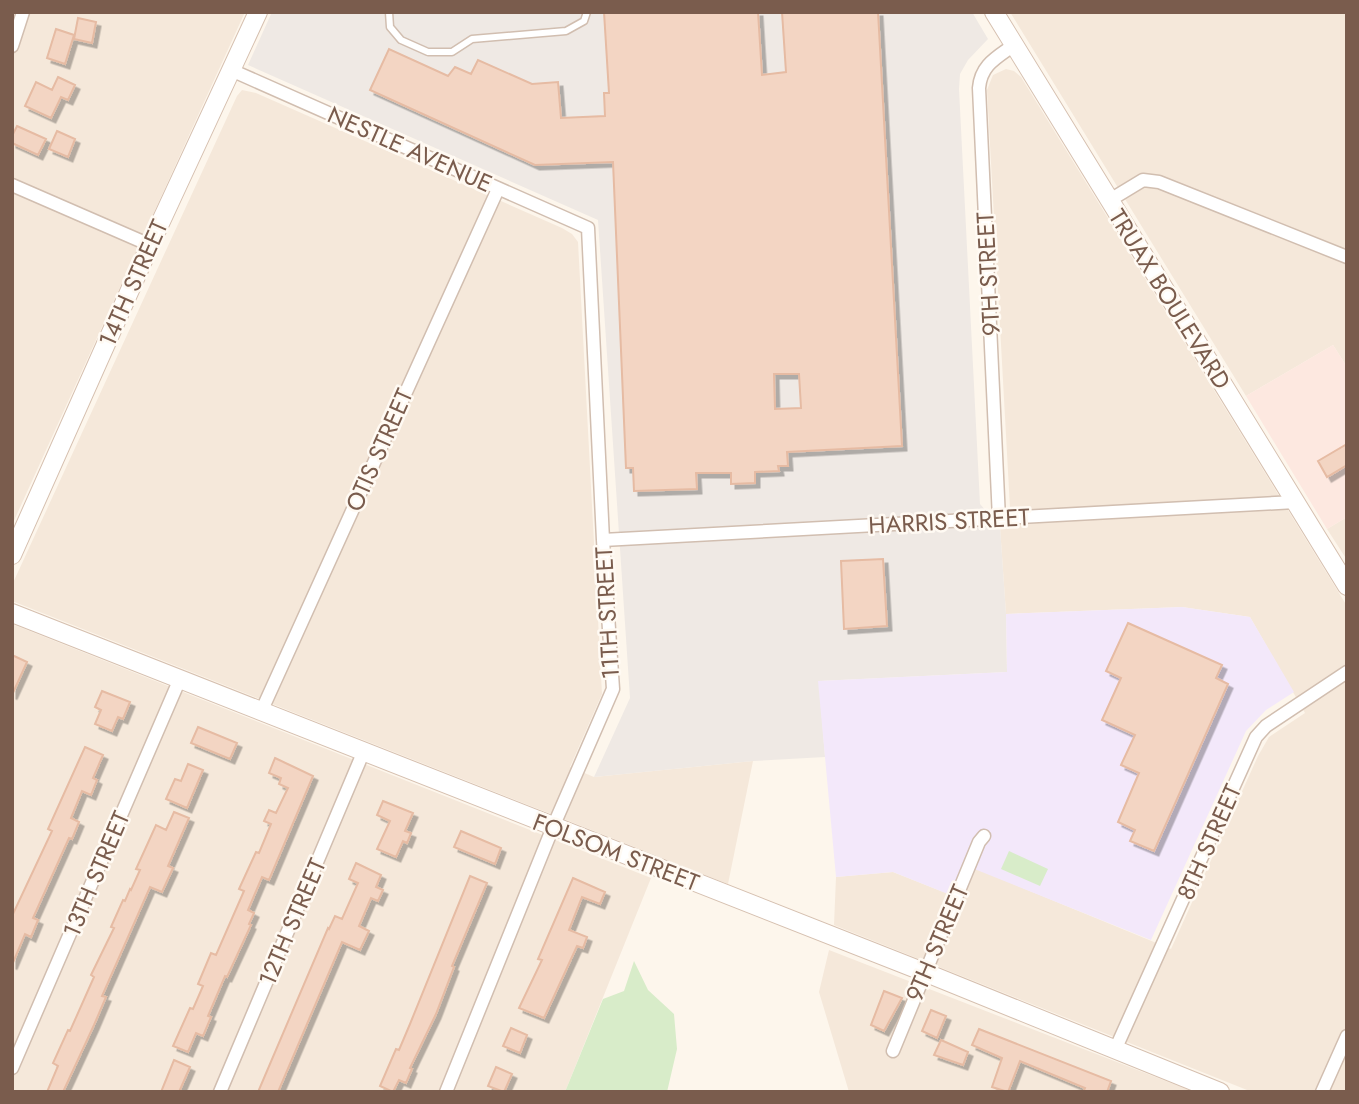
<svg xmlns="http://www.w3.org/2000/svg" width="1359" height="1104" font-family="Jost,sans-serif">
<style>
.residential{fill:#f5e8da}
.commercial{fill:#fde8e0}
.industrial{fill:#efe9e4}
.education{fill:#f3e8fa}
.green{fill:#d8ecc9}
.building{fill:#f3d5c3;stroke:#e6bba3;stroke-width:2;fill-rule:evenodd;filter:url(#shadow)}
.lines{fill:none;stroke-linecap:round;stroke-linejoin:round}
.lane-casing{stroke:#d1beb0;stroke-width:9}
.street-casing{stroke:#d1beb0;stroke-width:15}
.secondary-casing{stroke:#d6c0b0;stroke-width:20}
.lane{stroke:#fff;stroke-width:6}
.street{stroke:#fff;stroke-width:12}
.secondary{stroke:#fff;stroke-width:18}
.labels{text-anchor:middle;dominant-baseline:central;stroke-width:5;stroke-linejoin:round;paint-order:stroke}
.street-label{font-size:24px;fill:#7a5c4d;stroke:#fffaf3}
</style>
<defs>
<filter id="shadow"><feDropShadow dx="4.5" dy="4.5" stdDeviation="0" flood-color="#0004"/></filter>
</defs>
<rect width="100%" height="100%" fill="#fdf6ec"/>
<path class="residential" d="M 12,12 L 245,12 L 12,525 Z
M 1010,12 L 1347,12 L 1347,367 L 1333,345 L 1246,396 Z
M 1006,69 L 1014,71 L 1021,77 L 1347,606 L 1347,1092 L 1252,1092 L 834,925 L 836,877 L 893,872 L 961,899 L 974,868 L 1171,949 L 1258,756 L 1269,737 L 1305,713 L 1250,617 L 1182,607 L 1006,614 L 1000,527 L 1011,526 L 987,90 L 993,75 Z
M 242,90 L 256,93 L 562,228 L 572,234 L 578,242 L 602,694 L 570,767 L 594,777 L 753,761 L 728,884 L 12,601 L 12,585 L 237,96 Z
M 1347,517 L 1347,560 L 1327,529 Z
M 12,624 L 651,878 L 565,1092 L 12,1092 Z
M 829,950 L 1194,1092 L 849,1092 L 819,992 Z"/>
<path class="commercial" d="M 1333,345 L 1347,367 L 1347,517 L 1327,529 L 1246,396 Z"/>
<path class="industrial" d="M 272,12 L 972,12 L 988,39 L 968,60 L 960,74 L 959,89 L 980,504 L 1000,527 L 1006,614 L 1007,672 L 819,681 L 825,757 L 753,761 L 594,777 L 630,698 L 598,220 L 248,65 Z"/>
<path class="education" d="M 1182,607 L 1250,617 L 1294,692 L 1266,710 L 1246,731 L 1151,940 L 967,866 L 953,896 L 893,872 L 836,877 L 818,681 L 1007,672 L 1006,614 Z"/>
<path class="green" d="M 1009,851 L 1048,869 L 1040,886 L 1001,869 Z
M 634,961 L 648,990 L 674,1014 L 677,1049 L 667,1092 L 565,1092 L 603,999 L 624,991 Z"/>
<path class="building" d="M 604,12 L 758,12 L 762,75 L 786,72 L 782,12 L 878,12 L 902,446 L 787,452 L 788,466 L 778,466 L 779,471 L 755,472 L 755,483 L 731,484 L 731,473 L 696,473 L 697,489 L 634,491 L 633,468 L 626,468 L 613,162 L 535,165 L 370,90 L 389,49 L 448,76 L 455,67 L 471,74 L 478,60 L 532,84 L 558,82 L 561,118 L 605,116 L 604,93 L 609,93 ZM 774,374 L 799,374 L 801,408 L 775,409 Z
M 78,18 L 96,22 L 92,43 L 74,39 Z
M 56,29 L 74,35 L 65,64 L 47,58 Z
M 58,77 L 75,85 L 68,100 L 61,97 L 51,118 L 25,106 L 36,82 L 52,90 Z
M 17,126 L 46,139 L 38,155 L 12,143 L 12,136 Z
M 57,131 L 75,139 L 68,157 L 49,149 Z
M 1347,444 L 1347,465 L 1327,477 L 1318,461 Z
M 883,559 L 887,626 L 844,629 L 841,561 Z
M 1128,623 L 1222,665 L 1216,678 L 1228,684 L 1154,851 L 1130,841 L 1135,830 L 1118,822 L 1139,773 L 1121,765 L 1135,735 L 1102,720 L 1121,678 L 1106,671 Z
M 12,655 L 27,662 L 12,695 Z
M 102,691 L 130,702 L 123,719 L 118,717 L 112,731 L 95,724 L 101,710 L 95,707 Z
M 198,727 L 237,743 L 230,759 L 191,743 Z
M 85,747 L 103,755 L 93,778 L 97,780 L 91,795 L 82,791 L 71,818 L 79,822 L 72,839 L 69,838 L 33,918 L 38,920 L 31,937 L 25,934 L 12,965 L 12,916 L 52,831 L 48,829 Z
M 275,758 L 313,776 L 269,880 L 262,877 L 248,910 L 254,913 L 249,924 L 251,925 L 227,977 L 225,976 L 208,1016 L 211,1017 L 203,1036 L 196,1033 L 188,1052 L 173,1046 L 190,1008 L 193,1009 L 203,986 L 198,984 L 211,953 L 216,955 L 244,891 L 239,889 L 256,852 L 259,853 L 271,824 L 264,821 L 269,810 L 276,813 L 288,788 L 279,784 L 281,778 L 269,773 Z
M 188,764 L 203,770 L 187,808 L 166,799 L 175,779 L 181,781 Z
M 383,801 L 413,813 L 405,831 L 411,833 L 407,843 L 403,841 L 396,857 L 377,849 L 390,821 L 377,815 Z
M 174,812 L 189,818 L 168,866 L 173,868 L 162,892 L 150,887 L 102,996 L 106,997 L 94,1025 L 63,1092 L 47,1092 L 58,1066 L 53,1063 L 68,1030 L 70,1031 L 94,977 L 91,975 L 114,928 L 111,927 L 123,900 L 125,901 L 130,889 L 131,890 L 140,870 L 136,869 L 147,845 L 156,825 L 166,830 Z
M 461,831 L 501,848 L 495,864 L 454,847 Z
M 356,863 L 381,875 L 376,887 L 383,890 L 378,901 L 371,898 L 359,926 L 369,931 L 360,950 L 342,942 L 278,1092 L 258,1092 L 328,928 L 329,929 L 335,916 L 342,919 L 358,883 L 349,879 Z
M 470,876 L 487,883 L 452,966 L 454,967 L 436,1014 L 410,1068 L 412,1069 L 406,1083 L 399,1080 L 393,1092 L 380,1086 L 396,1049 L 399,1050 L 410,1024 Z
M 573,878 L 605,892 L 600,904 L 582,897 L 569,930 L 587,937 L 583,948 L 577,946 L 544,1018 L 519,1008 L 542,960 L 538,959 Z
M 884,991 L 902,998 L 884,1031 L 871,1025 Z
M 931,1010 L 946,1016 L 937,1038 L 922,1031 Z
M 511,1028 L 527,1035 L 520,1053 L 503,1046 Z
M 979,1029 L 1111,1081 L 1107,1092 L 1083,1092 L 1085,1088 L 1020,1061 L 1008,1092 L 992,1087 L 1002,1058 L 972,1045 Z
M 941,1040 L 968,1052 L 963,1065 L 934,1055 Z
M 174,1060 L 190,1067 L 179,1092 L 161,1092 Z
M 496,1067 L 512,1074 L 504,1092 L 488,1086 Z"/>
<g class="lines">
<defs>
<path id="lane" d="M 389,12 L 390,27 L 401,40 L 428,52 L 452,52 L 472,39 L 566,31 L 584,21 L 587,12"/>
<path id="street" d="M 12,46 L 23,12
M 231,70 L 588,228 L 603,540 L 613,689 L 553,827 L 446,1092
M 12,185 L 150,245
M 1110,200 L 1143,180 L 1159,182 L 1347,257
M 999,519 L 979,88 C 981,65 996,58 1014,45
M 603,540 L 1295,502
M 261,712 L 498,189
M 1115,1050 L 1256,737 L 1266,726 L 1347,672
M 893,1051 L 979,842 L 984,836
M 12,1068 L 179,681
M 220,1092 L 363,753
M 1322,1092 L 1347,1036"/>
<path id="secondary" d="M 994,12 L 1347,586
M 12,555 L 150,245 L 258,12
M 12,613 L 924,972 L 1220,1092"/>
</defs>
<use href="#lane" class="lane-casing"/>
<use href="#street" class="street-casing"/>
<use href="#secondary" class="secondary-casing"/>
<use href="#lane" class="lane"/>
<use href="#street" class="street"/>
<use href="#secondary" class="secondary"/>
</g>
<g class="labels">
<g class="street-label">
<text transform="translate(410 149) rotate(24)">NESTLE AVENUE</text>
<text transform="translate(988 274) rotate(-93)">9TH STREET</text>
<text transform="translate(133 283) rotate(-66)">14TH STREET</text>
<text transform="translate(1170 299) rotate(58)">TRUAX BOULEVARD</text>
<text transform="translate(379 450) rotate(-66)">OTIS STREET</text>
<text transform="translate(949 521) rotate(-3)">HARRIS STREET</text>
<text transform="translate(607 613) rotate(-93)">11TH STREET</text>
<text transform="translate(1209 842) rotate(-66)">8TH STREET</text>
<text transform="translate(616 852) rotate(21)">FOLSOM STREET</text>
<text transform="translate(96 874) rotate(-67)">13TH STREET</text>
<text transform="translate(292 922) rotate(-67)">12TH STREET</text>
<text transform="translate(937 943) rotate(-67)">9TH STREET</text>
</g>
</g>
<rect width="1359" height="1104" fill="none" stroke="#7a5c4d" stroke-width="28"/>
</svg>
